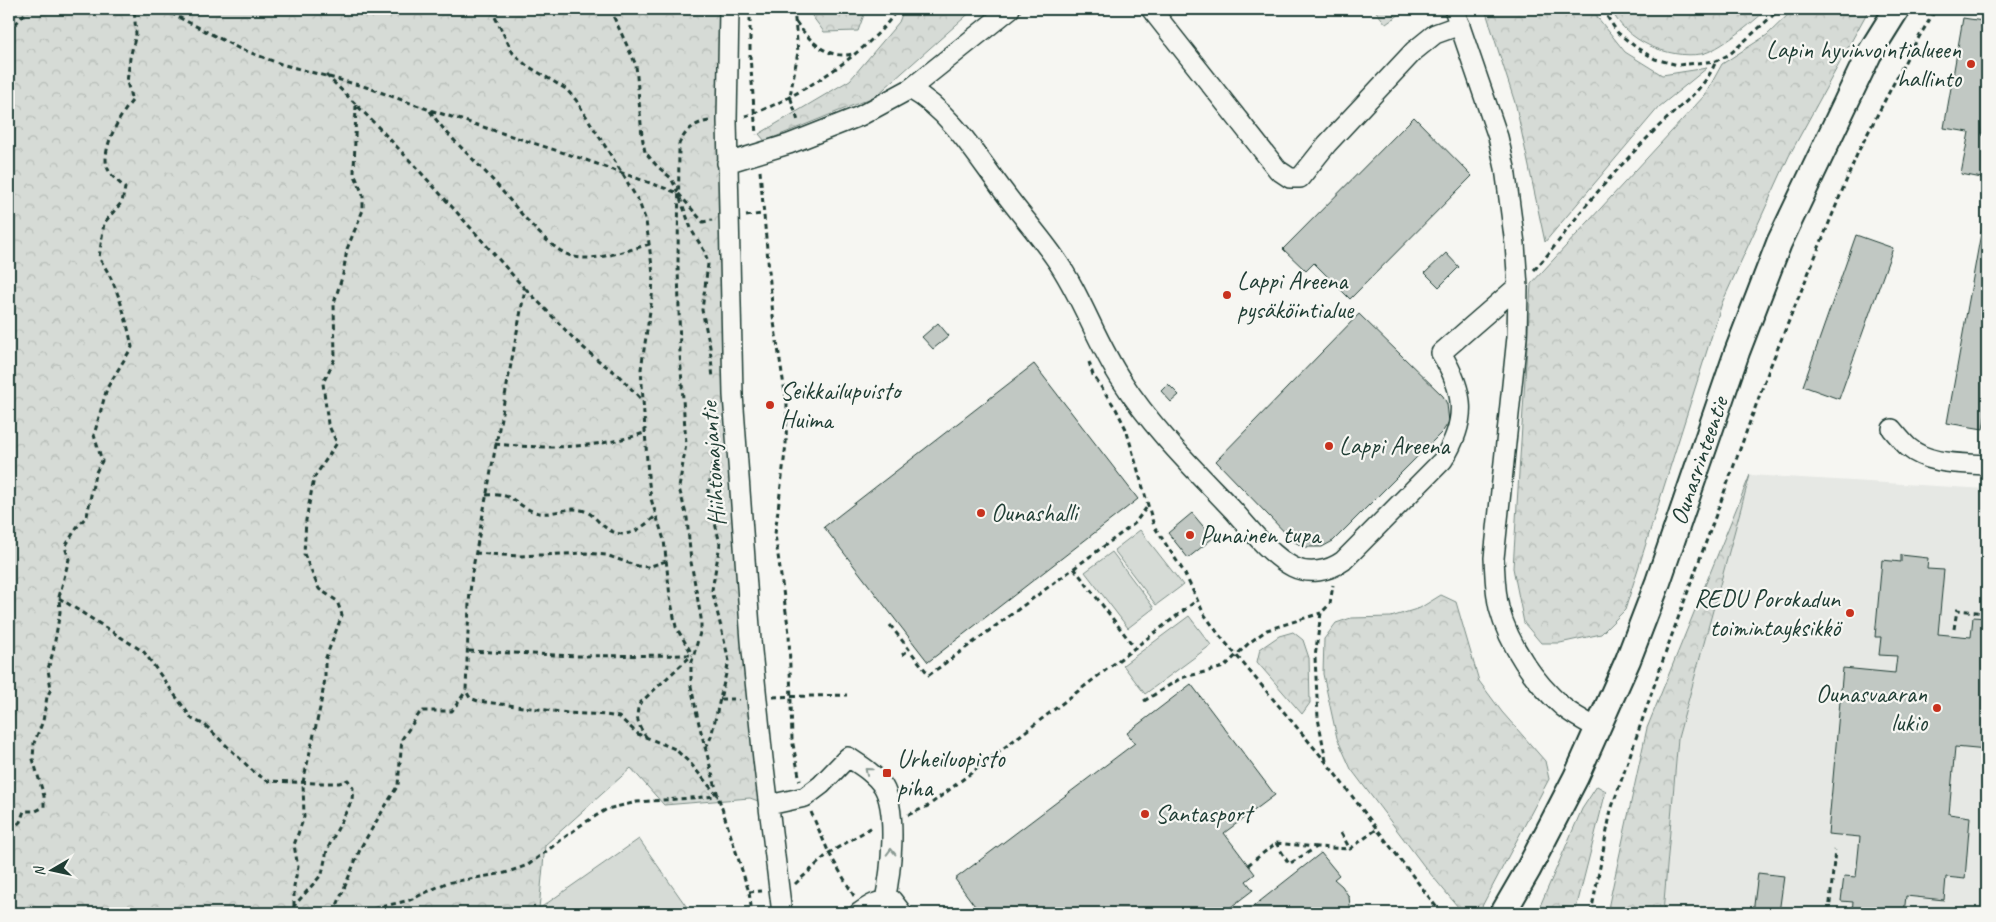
<svg xmlns="http://www.w3.org/2000/svg" width="1996" height="922" font-family="Caveat,sans-serif">
<style>
.built{fill:#e6e8e4}
.green{fill:#d6dbd6;stroke:#7a8c85}
.forest{fill:url(#forest-crowns);stroke:#7a8c85}
.building{fill:#c1c8c3;stroke:#1f3d34}
.lines{fill:none;stroke-linecap:round;stroke-linejoin:round}
.minor-casing{stroke:#1f3d34;stroke-width:22}
.tertiary-casing{stroke:#1f3d34;stroke-width:28}
.path{stroke:#1f3d34;stroke-width:3;stroke-dasharray:5 4;stroke-linecap:butt}
.minor{stroke:#f6f6f2;stroke-width:19}
.tertiary{stroke:#f6f6f2;stroke-width:24}
.oneway{stroke:#8a9a93}
.poi-dot{fill:#c8321e;stroke:#f6f6f2;stroke-width:2}
.labels{text-anchor:middle;dominant-baseline:central;stroke-width:4.5;stroke-linejoin:round;paint-order:stroke}
.poi-label{font-size:25px;fill:#1f3d34;stroke:#f6f6f2;text-anchor:start}
.street-label{font-size:25px;fill:#1f3d34;stroke:#f6f6f2}
</style>
<defs>
<pattern id="forest-crowns" width="20" height="18" patternUnits="userSpaceOnUse" patternTransform="scale(1.25)"><rect width="20" height="18" fill="#d6dbd6"/><path d="M2 6a3 3 0 1 1 6 0M12 15a3 3 0 1 1 6 0" fill="none" stroke="#b7bdb8"/></pattern>
</defs>
<rect width="100%" height="100%" fill="#f6f6f2"/>
<filter id="ink" filterUnits="userSpaceOnUse"><feTurbulence type="fractalNoise" baseFrequency=".02" numOctaves="2"/><feDisplacementMap in="SourceGraphic" scale="10" xChannelSelector="R" yChannelSelector="G"/><feConvolveMatrix kernelMatrix="1 2 1 2 8 2 1 2 1" color-interpolation-filters="sRGB"/></filter>
<g filter="url(#ink)">
<path class="built" d="M 1750,475 L 1987,489 L 1987,913 L 1663,913 L 1678,738 Z"/>
<path class="green" d="M 1374,9 L 1407,9 L 1386,24 Z
M 1140,530 L 1183,585 L 1156,605 L 1114,550 Z
M 1112,552 L 1154,608 L 1128,628 L 1085,572 Z
M 1189,616 L 1211,645 L 1145,694 L 1123,665 Z
M 639,839 L 691,913 L 533,913 Z"/>
<path class="forest" d="M 9,9 L 729,9 L 728,217 L 769,805 L 750,798 L 664,805 L 631,768 L 545,845 L 539,909 L 533,913 L 9,913 Z
M 807,9 L 866,9 L 858,31 L 824,32 Z
M 904,9 L 974,9 L 876,96 L 765,141 L 759,134 L 850,80 L 899,22 Z
M 1485,9 L 1594,9 L 1598,18 L 1625,52 L 1662,75 L 1707,68 L 1659,107 L 1545,242 L 1516,106 Z
M 1611,9 L 1767,9 C 1755,21 1717,52 1701,54 C 1668,59 1625,41 1611,9 Z
M 1794,9 L 1869,9 L 1789,156 L 1722,303 L 1625,610 L 1601,634 L 1560,643 L 1541,643 L 1524,623 L 1513,568 L 1531,284 L 1705,95 L 1722,64 L 1767,35 Z
M 1750,475 L 1678,738 L 1663,913 L 1607,913 L 1647,728 Z
M 1441,595 L 1456,602 L 1479,681 L 1502,712 L 1545,761 L 1549,779 L 1479,912 L 1463,913 L 1424,866 L 1351,769 L 1337,738 L 1323,674 L 1324,639 L 1336,623 L 1351,618 L 1391,617 L 1420,608 Z
M 1293,632 L 1303,640 L 1309,658 L 1310,703 L 1302,714 L 1257,662 L 1260,649 L 1279,636 Z
M 1597,786 L 1606,791 L 1575,913 L 1537,913 L 1582,809 Z"/>
<path class="building" d="M 1985,9 L 1987,9 L 1987,107 L 1982,135 L 1987,136 L 1987,179 L 1961,174 L 1969,132 L 1944,128 L 1963,18 L 1983,21 Z
M 1414,117 L 1472,176 L 1350,299 L 1314,263 L 1306,271 L 1283,249 Z
M 1984,216 L 1987,217 L 1987,407 L 1983,429 L 1947,423 Z
M 1856,235 L 1893,248 L 1839,399 L 1803,386 Z
M 1446,253 L 1459,267 L 1439,287 L 1425,273 Z
M 1359,314 L 1443,396 L 1447,404 L 1449,422 L 1443,431 L 1333,541 L 1322,547 L 1304,547 L 1293,541 L 1216,461 Z
M 938,323 L 949,336 L 933,349 L 922,337 Z
M 1034,364 L 1138,499 L 928,662 L 824,527 Z
M 1168,384 L 1179,395 L 1171,402 L 1161,391 Z
M 1192,513 L 1213,538 L 1188,558 L 1168,533 Z
M 1901,555 L 1928,558 L 1927,569 L 1944,570 L 1938,634 L 1971,637 L 1973,617 L 1987,618 L 1987,750 L 1955,747 L 1949,814 L 1970,817 L 1965,879 L 1946,877 L 1944,900 L 1906,896 L 1904,913 L 1852,913 L 1853,902 L 1841,901 L 1844,876 L 1856,877 L 1860,837 L 1828,834 L 1843,668 L 1895,673 L 1897,656 L 1879,655 L 1881,637 L 1875,637 L 1882,560 L 1901,562 Z
M 1191,684 L 1275,795 L 1224,833 L 1255,874 L 1246,881 L 1253,890 L 1223,913 L 980,913 L 955,879 L 1135,743 L 1127,733 Z
M 1321,853 L 1339,875 L 1334,879 L 1342,886 L 1349,897 L 1351,913 L 1245,913 Z
M 1758,873 L 1784,876 L 1779,913 L 1753,913 Z"/>
<g class="lines">
<defs>
<path id="minor" d="M 729,9 L 727,120 L 733,395 L 751,641 L 763,759 L 782,913
M 1151,9 L 1278,170 L 1290,178 L 1300,178 L 1327,144 L 1414,51 L 1435,34 L 1460,25
M 1454,9 L 1498,137 L 1505,168 L 1515,244 L 1518,287 L 1517,337 L 1494,558 C 1495,575 1495,591 1499,608 C 1509,645 1534,682 1563,707 C 1574,716 1586,722 1599,729
M 910,89 C 951,112 976,155 1004,192 C 1020,214 1039,235 1055,258 C 1082,296 1096,342 1122,381 C 1152,428 1194,469 1233,510 C 1249,528 1271,556 1293,567 C 1309,575 1329,571 1343,561 L 1443,460 C 1468,420 1465,392 1441,353 L 1517,287
M 727,163 L 789,144 L 860,116 L 910,89 L 1010,9
M 1892,429 C 1897,435 1902,441 1908,447 C 1929,465 1961,463 1987,465
M 769,805 L 805,797 L 821,785 L 848,757 C 860,765 874,773 883,786 C 898,811 891,872 885,900
M 859,913 C 870,905 878,900 892,900 L 902,913"/>
<path id="tertiary" d="M 1503,913 L 1528,870 L 1576,777 L 1628,660 L 1658,582 L 1737,352 L 1779,243 L 1869,54 L 1897,9"/>
</defs>
<use href="#minor" class="minor-casing"/>
<use href="#tertiary" class="tertiary-casing"/>
<path class="path" d="M 163,9 L 238,48 L 281,64 L 366,87 L 430,110 L 583,159 L 678,193 L 703,222 L 712,220
M 491,9 L 513,53 L 526,65 L 566,89 L 576,100 L 622,173 L 639,202 L 646,221 L 653,274 L 652,298 L 641,369 L 648,476 L 651,499 L 664,540 L 670,597 L 676,627 L 692,654
M 610,9 L 636,65 L 642,136 L 645,152 L 657,166 L 671,178 L 678,192
M 750,9 L 750,56 L 756,135
M 794,9 L 798,52 L 790,96 L 798,121
M 1602,9 L 1618,33 L 1637,48 L 1655,59 L 1678,65 L 1716,61 L 1730,54 L 1780,9
M 796,22 C 809,40 827,60 852,54
M 9,31 L 29,9
M 326,75 C 397,143 460,216 525,289 L 472,573 L 469,603 L 466,691 L 470,698 L 478,701 L 568,713 L 606,715 L 619,717 L 638,734 L 675,749 L 691,764 L 716,794
M 430,111 C 446,135 469,154 489,176 C 509,197 544,247 571,256 C 593,263 628,250 650,244
M 745,116 C 789,104 875,49 897,9
M 709,121 C 694,123 686,130 679,144 L 678,265 L 680,354 L 686,444 L 679,488 L 687,518 L 691,562 L 701,618 L 701,629 L 691,665 L 691,686 L 699,724 L 718,796 L 749,892 L 752,913
M 760,171 L 773,316 L 787,405 L 786,444 L 775,534 L 789,633 L 792,739 L 800,781
M 680,198 L 692,231 L 705,252 L 708,264 L 702,310 L 710,347 L 713,379
M 746,216 L 762,214
M 1534,270 C 1557,246 1573,220 1594,196 C 1614,173 1635,150 1656,129 C 1679,106 1704,91 1716,61
M 526,289 L 575,340 L 595,358 L 617,374 L 642,400
M 1089,362 L 1093,375 L 1116,409 L 1126,429 L 1154,526 L 1184,572 L 1204,614 L 1220,636 L 1326,762 L 1441,913
M 495,444 C 546,449 595,449 644,433
M 486,495 C 517,493 512,504 535,512 C 551,517 566,506 581,510 C 590,512 594,517 600,523 C 623,544 638,531 657,515
M 475,553 L 518,556 L 586,553 L 606,555 L 637,566 L 648,567 L 666,561
M 1074,568 L 1135,648
M 59,598 L 144,652 L 192,719 L 205,725 L 255,773 L 268,781 L 318,783 L 339,783 L 348,780 L 353,788 L 352,800 L 327,850 L 322,874 L 294,906 L 291,913
M 890,625 L 929,675 L 1134,524 L 1147,507
M 1954,629 L 1957,610 L 1987,613
M 469,651 L 576,656 L 692,655
M 902,655 L 909,650
M 773,697 L 847,695
M 720,699 L 739,699
M 1144,701 L 1181,678 L 1224,667 L 1249,643 L 1267,630 L 1321,613
M 647,738 C 639,728 634,716 640,703 L 692,655
M 706,748 L 711,737 L 729,661 L 712,590 L 720,544 L 708,493 L 717,434
M 1326,761 L 1318,718 L 1315,657 L 1321,613 L 1330,604 L 1333,585
M 811,812 L 829,853 L 854,896
M 908,815 L 928,806 L 1196,601
M 1341,833 L 1350,849 L 1377,829
M 1276,843 L 1289,864 L 1317,847 L 1350,849
M 9,848 L 11,830 L 20,822 L 24,811 L 36,811 L 44,807 L 44,796 L 33,759 L 34,743 L 43,721 L 47,697 L 51,689 L 48,669 L 53,652 L 60,612 L 59,597 L 69,559 L 65,547 L 77,527 L 87,516 L 95,474 L 102,461 L 94,435 L 107,388 L 132,347 C 126,317 117,283 99,258 L 104,223 L 122,202 L 125,188 C 120,183 112,177 109,171 C 98,153 120,115 132,101 L 127,82 L 130,58 L 136,34 L 134,9
M 1248,865 L 1276,843 L 1317,847
M 795,884 L 829,853 L 874,826
M 749,892 L 762,891
M 294,906 L 294,886 L 298,867 L 294,845 L 304,817 L 303,782 L 320,708 L 325,679 L 325,660 L 342,615 L 337,601 L 319,589 L 304,554 L 306,520 L 314,478 L 337,443 L 328,424 L 323,383 L 335,358 L 334,303 L 343,274 L 347,249 L 363,210 L 363,195 L 354,173 L 356,104
M 334,913 L 361,847 L 398,785 L 402,739 L 421,711 L 452,711 L 466,691
M 356,913 L 410,900 L 446,883 L 505,873 L 528,865 L 581,825 L 607,809 L 637,802 L 718,796
M 1591,913 L 1611,810 L 1669,643 L 1770,367 L 1858,152 L 1910,52 L 1936,9
M 1829,913 L 1835,850"/>
<use href="#minor" class="minor"/>
<use href="#tertiary" class="tertiary"/>
</g>
<defs><path id="oneway-chevron" d="M-2-3.5L2.5 0L-2 3.5" fill="none" stroke-width="1.6" stroke-linecap="round" stroke-linejoin="round" transform="scale(1.25)"/></defs>
<g class="oneway">
<use href="#oneway-chevron" transform="translate(868 771) rotate(-140)"/>
<use href="#oneway-chevron" transform="translate(891 852) rotate(-91)"/>
</g>
</g>
<g class="poi-dot">
<circle cx="1971" cy="64" r="5"/>
<circle cx="1227" cy="295" r="5"/>
<circle cx="770" cy="405" r="5"/>
<circle cx="1329" cy="446" r="5"/>
<circle cx="981" cy="513" r="5"/>
<circle cx="1190" cy="535" r="5"/>
<circle cx="1850" cy="613" r="5"/>
<circle cx="1937" cy="708" r="5"/>
<rect x="882" y="768" width="10" height="10" rx="2.5"/>
<circle cx="1145" cy="814" r="5"/>
</g>
<g class="labels">
<g class="poi-label">
<text x="1961" y="50" text-anchor="end">Lapin hyvinvointialueen<tspan x="1961" dy="29">hallinto</tspan></text>
<text x="1237" y="281">Lappi Areena<tspan x="1237" dy="29">pysäköintialue</tspan></text>
<text x="780" y="391">Seikkailupuisto<tspan x="780" dy="29">Huima</tspan></text>
<text x="1339" y="446">Lappi Areena</text>
<text x="991" y="513">Ounashalli</text>
<text x="1200" y="535">Punainen tupa</text>
<text x="1840" y="599" text-anchor="end">REDU Porokadun<tspan x="1840" dy="29">toimintayksikkö</tspan></text>
<text x="1927" y="694" text-anchor="end">Ounasvaaran<tspan x="1927" dy="29">lukio</tspan></text>
<text x="897" y="759">Urheiluopisto<tspan x="897" dy="29">piha</tspan></text>
<text x="1155" y="814">Santasport</text>
</g>
<g class="street-label">
<text transform="translate(1699 461) rotate(-71)">Ounasrinteentie</text>
<text transform="translate(713 464) rotate(-94)">Hiihtomajantie</text>
</g>
</g>
<rect width="1996" height="922" fill="none" stroke="#f6f6f2" stroke-width="30"/>
<rect x="15" y="15" width="1966" height="892" fill="none" stroke="#1f3d34" stroke-width="2" filter="url(#ink)"/>
<g transform="translate(52 870) rotate(261)" stroke="#f6f6f2" stroke-width="4" paint-order="stroke">
<path d="M0-4L9 19L0 12L-9 19Z" fill="#1f3d34"/>
<text y="-8" font-size="14" font-weight="bold" text-anchor="middle" fill="#1f3d34">N</text>
</g>
</svg>
